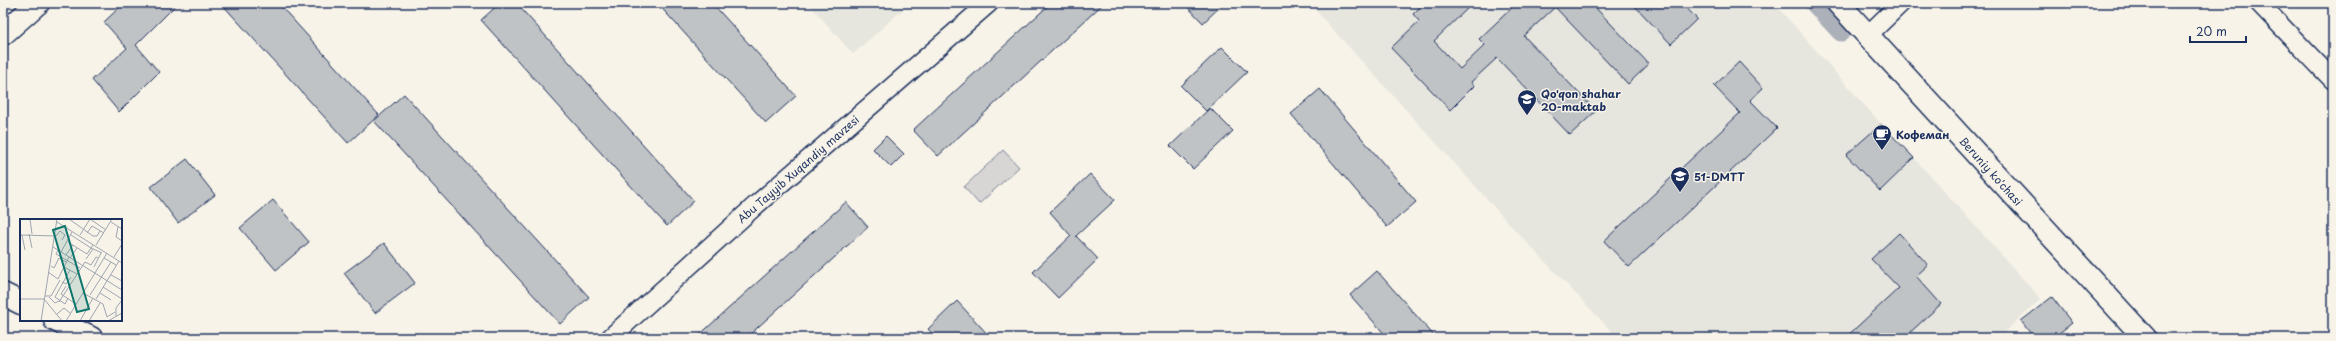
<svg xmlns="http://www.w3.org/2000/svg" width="2336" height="341" font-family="'Playpen Sans',sans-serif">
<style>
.built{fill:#e6e5de}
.green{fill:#d7d6d4;stroke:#798299}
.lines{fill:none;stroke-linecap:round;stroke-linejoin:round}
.canal{stroke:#acb0b9;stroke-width:19}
.building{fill:#c0c3c5;stroke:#1b2f5e}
.minor-casing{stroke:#1b2f5e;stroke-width:21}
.major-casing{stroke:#1b2f5e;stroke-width:25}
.highway-casing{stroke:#1b2f5e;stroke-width:25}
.minor{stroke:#f7f3e8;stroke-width:18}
.major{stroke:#f7f3e8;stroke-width:22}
.highway{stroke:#f7f3e8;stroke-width:22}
.labels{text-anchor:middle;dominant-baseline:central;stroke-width:3;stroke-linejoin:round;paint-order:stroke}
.poi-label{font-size:11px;font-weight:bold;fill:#1b2f5e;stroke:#f7f3e8;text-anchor:start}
.street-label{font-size:11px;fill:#1b2f5e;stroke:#f7f3e8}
.inset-road{fill:none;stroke:#9fa5b1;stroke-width:1}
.view{fill:#0f766e;fill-opacity:0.15;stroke:#0f766e;stroke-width:2}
.inset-edge{fill:none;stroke:#1b2f5e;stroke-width:2}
</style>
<rect width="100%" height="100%" fill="#f7f3e8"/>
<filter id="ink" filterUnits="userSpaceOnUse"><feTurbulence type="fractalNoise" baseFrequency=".025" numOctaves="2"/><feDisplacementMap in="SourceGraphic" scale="8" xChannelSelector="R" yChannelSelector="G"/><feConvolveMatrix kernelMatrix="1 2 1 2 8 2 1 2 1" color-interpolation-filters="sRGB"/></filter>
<g filter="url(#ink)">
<path class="built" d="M 808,3 L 910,3 L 853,54 Z
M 1309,3 L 1774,3 L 1881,124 L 1846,156 L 1880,191 L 1914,158 L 2041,299 L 2004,332 L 2009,338 L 1618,338 L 1515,230 Z"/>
<path class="green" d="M 1003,150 L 1019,167 L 979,204 L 964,187 Z"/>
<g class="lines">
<path class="canal" d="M 1814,3 L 1841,32"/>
</g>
<path class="building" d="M 124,3 L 178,3 L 136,45 L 159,72 L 119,112 L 92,80 L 127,48 L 104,22 Z
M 221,3 L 278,3 L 379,115 L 348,143 Z
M 500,3 L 516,3 L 694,201 L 667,226 L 481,20 Z
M 657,3 L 712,3 L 796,96 L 766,123 Z
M 1051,3 L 1104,3 L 938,156 L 913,130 Z
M 1184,3 L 1224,3 L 1203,23 Z
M 1424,3 L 1473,3 L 1434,41 L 1460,69 L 1485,45 L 1479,39 L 1517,3 L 1591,3 L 1649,64 L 1628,84 L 1555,7 L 1524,36 L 1596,111 L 1570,135 L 1497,58 L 1471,82 L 1474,86 L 1450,110 L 1391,48 L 1419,21 L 1413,14 Z
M 1632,3 L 1682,3 L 1697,19 L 1671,44 Z
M 1222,47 L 1247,72 L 1206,111 L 1181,86 Z
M 1739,62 L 1763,88 L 1750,100 L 1777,128 L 1629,267 L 1604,241 L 1740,113 L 1714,86 Z
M 1320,89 L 1416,202 L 1387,227 L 1291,114 Z
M 404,94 L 589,297 L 560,324 L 374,121 Z
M 1210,108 L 1233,131 L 1193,169 L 1170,146 Z
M 1881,124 L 1914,158 L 1880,191 L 1846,155 Z
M 886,136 L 904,154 L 891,167 L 873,149 Z
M 187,159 L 215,195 L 178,223 L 151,187 Z
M 1090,174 L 1115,200 L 1076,236 L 1098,259 L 1058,298 L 1033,272 L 1071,236 L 1050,212 Z
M 273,200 L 309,242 L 276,270 L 240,228 Z
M 846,202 L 868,227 L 746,338 L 696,338 Z
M 1899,233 L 1928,265 L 1916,276 L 1941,304 L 1904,338 L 1845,338 L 1899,288 L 1871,259 Z
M 384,243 L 415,283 L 375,313 L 344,273 Z
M 1377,271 L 1436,338 L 1388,338 L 1350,295 Z
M 2052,297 L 2072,323 L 2053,338 L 2034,338 L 2021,321 Z
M 957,301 L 991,338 L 936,338 L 928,329 Z"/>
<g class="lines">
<defs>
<path id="minor" d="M 2259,3 L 2333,80
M 1868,35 L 1901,3
M 610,338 L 756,205 L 989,3"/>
<path id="major" d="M 1838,3 L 2145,338
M 3,34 L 38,3"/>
<path id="highway" d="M 3,294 L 21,303
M 55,320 L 91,338"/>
</defs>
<use href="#minor" class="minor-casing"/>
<use href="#major" class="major-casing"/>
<use href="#highway" class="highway-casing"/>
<use href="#minor" class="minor"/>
<use href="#major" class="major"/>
<use href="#highway" class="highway"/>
</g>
</g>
<defs>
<symbol id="school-pin" viewBox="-11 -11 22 30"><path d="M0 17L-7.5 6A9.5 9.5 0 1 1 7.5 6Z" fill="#1b2f5e" stroke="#f7f3e8"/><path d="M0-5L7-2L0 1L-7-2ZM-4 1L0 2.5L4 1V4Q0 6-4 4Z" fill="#fff"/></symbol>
<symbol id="cafe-pin" viewBox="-11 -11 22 30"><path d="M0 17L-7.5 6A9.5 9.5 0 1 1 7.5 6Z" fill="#1b2f5e" stroke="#f7f3e8"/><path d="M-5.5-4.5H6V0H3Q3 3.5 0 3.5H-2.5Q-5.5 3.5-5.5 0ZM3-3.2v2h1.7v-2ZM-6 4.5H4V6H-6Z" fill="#fff"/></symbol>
</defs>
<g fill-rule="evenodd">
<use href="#school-pin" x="1516" y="88" width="22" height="30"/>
<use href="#cafe-pin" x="1871" y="123" width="22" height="30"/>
<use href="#school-pin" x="1669" y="165" width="22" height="30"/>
</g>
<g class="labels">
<g class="poi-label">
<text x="1541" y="93">Qo'qon shahar<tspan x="1541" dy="13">20-maktab</tspan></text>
<text x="1896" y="134">Кофеман</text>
<text x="1694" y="176">51-DMTT</text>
</g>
<g class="street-label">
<text transform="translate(798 169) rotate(-41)">Abu Tayyib Xuqandiy mavzesi</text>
<text transform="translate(1991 171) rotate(48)">Beruniy ko'chasi</text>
</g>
</g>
<g transform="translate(20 219)">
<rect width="102" height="102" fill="#f7f3e8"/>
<path class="inset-road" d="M 10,0 L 12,15M 49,0 L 73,17 L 77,17 L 80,12M 70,0 L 86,11M 37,3 L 102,44M 91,3 L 102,10M 98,8 L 96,18 L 102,22M 67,14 L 72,7 L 84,14M 9,15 L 12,29M 0,16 L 36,17 L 40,12 L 45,16 L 42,21M 2,16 L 5,31M 51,16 L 71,29M 60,16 L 70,0M 48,23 L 67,35 L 73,26M 76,26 L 92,0M 33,28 L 102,71M 71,29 L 82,34M 38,31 L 36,35 L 60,49M 41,33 L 52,13M 46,36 L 53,26M 94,38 L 102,25M 50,39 L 57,29M 84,39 L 96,46M 66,40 L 73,30M 31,47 L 34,49 L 39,39 L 46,43M 44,48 L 57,55M 74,48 L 81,34M 28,53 L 38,60 L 49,38M 91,56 L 102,62M 42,63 L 46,65 L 51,58M 46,67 L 41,75 L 56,85M 83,68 L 102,80M 63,74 L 83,85 L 87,98 L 95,93M 80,74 L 91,81M 70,76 L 91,43M 25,77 L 31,77 L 40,61M 29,78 L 35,84 L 39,82M 48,79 L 45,85 L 35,78 L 50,51M 0,80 L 24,80 L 42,102M 76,80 L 99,42M 39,83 L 65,43 L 71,46 L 76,38 L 78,39M 37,95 L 44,89 L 50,94M 96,97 L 96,89 L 102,81M 21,102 L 37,0M 46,102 L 87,34M 60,102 L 73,79M 69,102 L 80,84M 88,102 L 102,94"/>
<path class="view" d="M 45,7 L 69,90 L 57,93 L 33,11 Z"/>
<rect width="102" height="102" class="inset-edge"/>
</g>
<rect width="2336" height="341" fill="none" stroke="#f7f3e8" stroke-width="16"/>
<rect x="8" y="8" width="2320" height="325" fill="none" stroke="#1b2f5e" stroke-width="1.5" filter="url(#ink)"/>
<path d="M2190 36v6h56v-6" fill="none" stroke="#1b2f5e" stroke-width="2"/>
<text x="2196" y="36" font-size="12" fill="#1b2f5e" stroke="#f7f3e8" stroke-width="3" paint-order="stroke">20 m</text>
</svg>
